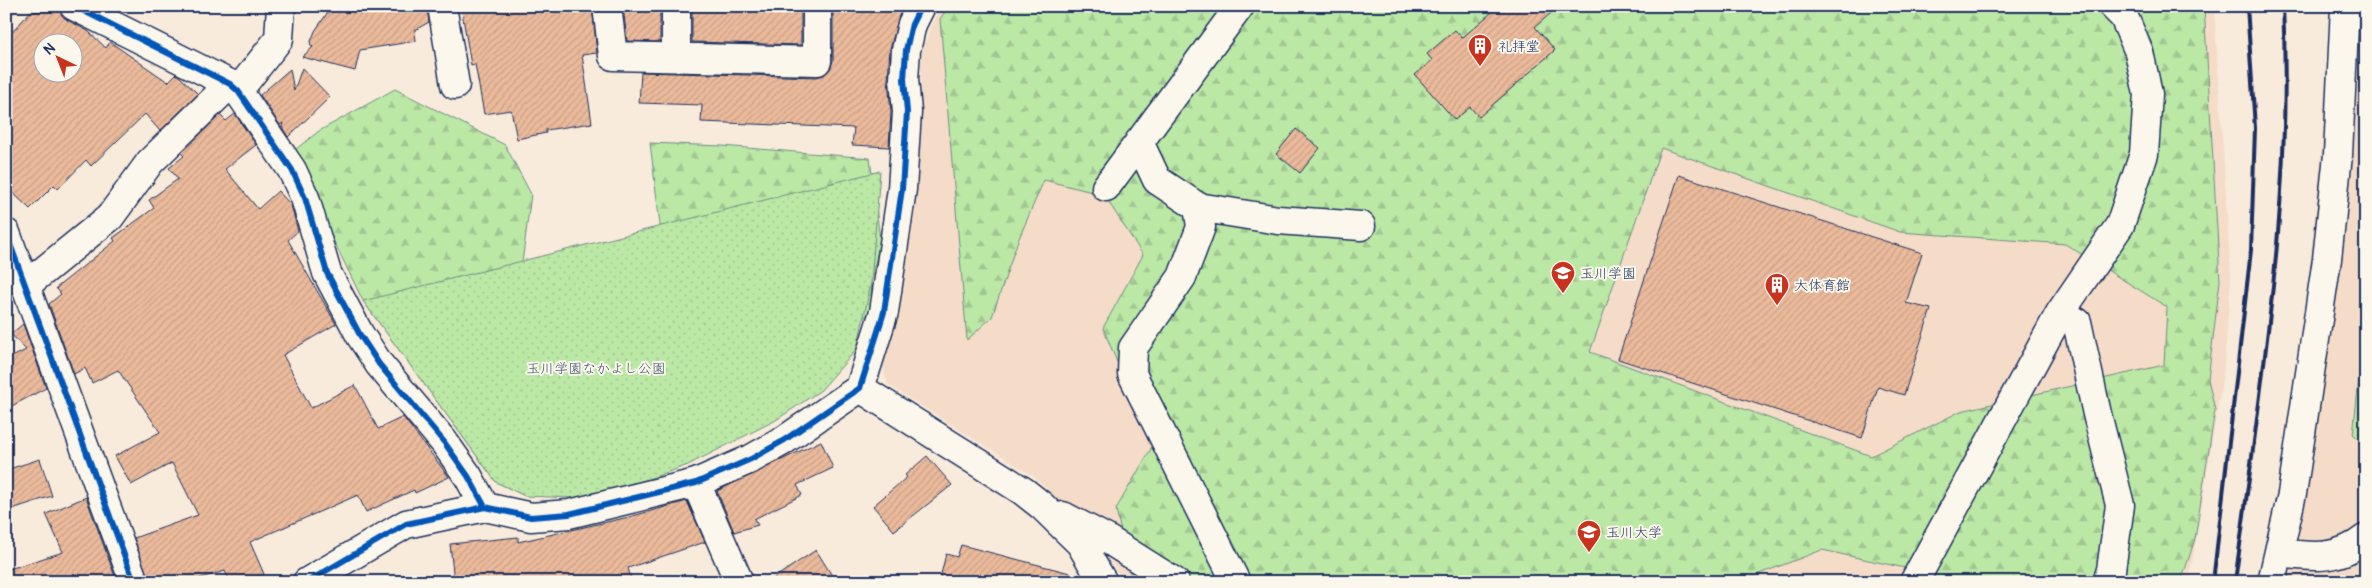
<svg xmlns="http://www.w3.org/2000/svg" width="2372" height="588" font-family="Pangolin,'Klee One',sans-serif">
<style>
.built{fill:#f4dcc8}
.forest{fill:url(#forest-firs);stroke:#6c8c82;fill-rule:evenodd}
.park{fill:url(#park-dots);stroke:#6c8c82}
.garden{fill:#bce8a6;stroke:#6c8c82}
.building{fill:url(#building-hatch);stroke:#1b2f5e;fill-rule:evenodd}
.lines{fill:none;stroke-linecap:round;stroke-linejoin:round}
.minor-casing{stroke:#1b2f5e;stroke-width:31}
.minor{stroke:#fbf7ec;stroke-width:28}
.rail{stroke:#1b2f5e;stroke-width:4}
.cycleway-casing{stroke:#fbf7ec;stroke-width:9}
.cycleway{stroke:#0057b8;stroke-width:6}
.labels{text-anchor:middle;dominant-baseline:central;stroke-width:4;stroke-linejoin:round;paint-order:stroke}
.poi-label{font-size:14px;fill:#1b2f5e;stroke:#fbf7ec;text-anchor:start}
.park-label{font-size:14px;fill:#3b546c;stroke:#fbf7ec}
</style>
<defs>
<pattern id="forest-firs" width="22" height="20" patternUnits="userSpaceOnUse" patternTransform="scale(1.25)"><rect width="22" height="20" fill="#bce8a6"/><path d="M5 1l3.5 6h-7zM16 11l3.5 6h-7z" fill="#a1c791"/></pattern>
<pattern id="park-dots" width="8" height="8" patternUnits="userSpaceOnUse" patternTransform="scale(1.25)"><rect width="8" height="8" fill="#bce8a6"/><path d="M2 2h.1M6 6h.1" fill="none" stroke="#a1c791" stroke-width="1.8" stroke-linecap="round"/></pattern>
<pattern id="building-hatch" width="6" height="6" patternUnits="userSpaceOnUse" patternTransform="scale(1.25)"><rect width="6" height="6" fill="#ebba9b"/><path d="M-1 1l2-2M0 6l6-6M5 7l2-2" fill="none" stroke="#c9a088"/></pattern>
</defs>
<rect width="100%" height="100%" fill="#f8ebdc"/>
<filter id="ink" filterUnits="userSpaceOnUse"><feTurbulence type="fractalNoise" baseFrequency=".02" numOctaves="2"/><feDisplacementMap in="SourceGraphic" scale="10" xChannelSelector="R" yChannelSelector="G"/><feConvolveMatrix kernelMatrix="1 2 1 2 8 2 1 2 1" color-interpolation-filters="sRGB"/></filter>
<g filter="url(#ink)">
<path class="built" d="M 940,6 L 2214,6 L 2231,277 L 2224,368 L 2189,582 L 1123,582 L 1095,534 L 1032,475 L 888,385 L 881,360 L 916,179 L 922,51 Z
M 2330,6 L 2366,6 L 2366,582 L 2258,582 L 2280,485 L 2310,267 L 2321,155 Z"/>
<path class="forest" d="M 949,6 L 2204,6 L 2220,281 L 2208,379 L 2215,410 L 2195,539 L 2181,582 L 1923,582 L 1905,568 L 1822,550 L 1738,582 L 1412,582 L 1409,579 L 1398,582 L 1132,582 L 1116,509 L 1152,447 L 1103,328 L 1143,255 L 1104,195 L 1044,180 L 1017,243 L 992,317 L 967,340 L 940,19 ZM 1661,148 L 1900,232 L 2065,244 L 2167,307 L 2164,365 L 1961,411 L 1871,456 L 1590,352 Z
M 395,89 L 505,145 L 531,194 L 520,279 L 664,257 L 650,143 L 722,146 L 870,158 L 880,240 L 871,283 L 873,308 L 785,407 L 631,485 L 525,496 L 496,482 L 363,301 L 291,153 L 319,131 Z"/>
<path class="park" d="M 880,171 L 871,283 L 857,349 L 821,390 L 776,420 L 688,465 L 631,485 L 576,498 L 525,496 L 496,482 L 363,301 Z"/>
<path class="garden" d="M 2366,316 L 2366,446 L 2353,434 Z"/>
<path class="building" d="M 332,6 L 427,6 L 429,22 L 415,30 L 416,41 L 360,50 L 355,71 L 302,57 L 313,47 L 310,44 L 315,31 Z
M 461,6 L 592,6 L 597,53 L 582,55 L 592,123 L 546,130 L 546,133 L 517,139 L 511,110 L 484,114 L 475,64 L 471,65 Z
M 623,6 L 660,6 L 660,42 L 627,41 Z
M 692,6 L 801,6 L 801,45 L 692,42 Z
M 833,6 L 902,6 L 890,49 L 888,80 L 891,112 L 889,147 L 852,145 L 854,128 L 701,122 L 702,105 L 639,103 L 641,72 L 817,77 L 824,75 L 830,69 L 833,61 Z
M 1499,6 L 1559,6 L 1535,27 L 1555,50 L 1479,117 L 1470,107 L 1455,120 L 1415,75 L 1432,60 L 1427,54 L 1455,30 L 1462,38 Z
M 59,10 L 67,20 L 88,31 L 106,48 L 110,42 L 168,82 L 176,74 L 179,76 L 198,94 L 160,131 L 145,114 L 91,166 L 86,160 L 58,189 L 54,185 L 30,209 L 13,193 L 6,193 L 6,39 L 30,12 ZM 42,42 L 72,42 L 72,72 L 42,72 Z
M 302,68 L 330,97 L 288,137 L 282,127 L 283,123 L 280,125 L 260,95 L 290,69 L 294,91 Z
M 235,114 L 256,145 L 225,169 L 258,209 L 278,191 L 291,205 L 298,231 L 288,240 L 336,324 L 283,355 L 311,408 L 355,385 L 378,429 L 403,417 L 449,477 L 415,493 L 414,490 L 366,512 L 358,495 L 250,542 L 264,574 L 247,582 L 230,582 L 225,571 L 187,582 L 149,582 L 134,538 L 198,515 L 172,463 L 131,485 L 115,456 L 160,432 L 118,370 L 92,383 L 85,368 L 74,374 L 49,304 L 61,294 L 56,288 L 115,241 L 113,238 L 154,208 L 149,200 L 178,179 L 169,168 L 184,156 L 181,153 L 220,115 L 226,121 Z
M 1296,129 L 1320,148 L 1300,173 L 1276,154 Z
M 1679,175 L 1922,253 L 1906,303 L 1931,309 L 1904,395 L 1878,387 L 1862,438 L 1618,359 Z
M 23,324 L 46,388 L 6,409 L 6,360 L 26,350 L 11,334 Z
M 821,441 L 833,468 L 797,485 L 802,495 L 754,519 L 758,525 L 734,532 L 717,491 Z
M 927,456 L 952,485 L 894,531 L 873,506 L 907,477 L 905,475 Z
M 40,459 L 52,496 L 12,509 L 6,490 L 6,470 Z
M 86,497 L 117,582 L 6,582 L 6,570 L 63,552 L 46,514 Z
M 687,501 L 705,542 L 628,568 L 632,582 L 454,582 L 450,544 L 518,537 L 518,542 L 629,517 Z
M 961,545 L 1070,573 L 1069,582 L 939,582 L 946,554 L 957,557 Z
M 816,550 L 836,582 L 768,582 Z"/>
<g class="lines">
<defs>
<path id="minor" d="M 74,6 L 230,84 L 238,91 L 292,170 L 305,198 L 327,273 L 360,335 L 379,364 L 444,442 L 468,476 L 485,507
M 442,6 L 455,85
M 607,6 L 613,56 L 817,61 L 817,6
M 676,6 L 676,57
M 238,91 L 279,39 L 281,6
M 1139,142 L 1157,180 L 1198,207 L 1278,220 L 1361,226
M 1106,187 L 1240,6
M 1198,207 L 1201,227 L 1182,277 L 1133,348 L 1132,374 L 1236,582
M 6,233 L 134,582
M 25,286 L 110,217 L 150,162 L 230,84
M 2060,313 L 2077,322 L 2097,414 L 2120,505 L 2111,570 L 2107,582
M 860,388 L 1023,491 L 1042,506 L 1080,543 L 1103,582
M 696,483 L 739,582
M 1063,516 L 1107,539 L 1175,582
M 2279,553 C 2312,557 2337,561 2366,538
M 307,582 L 406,524 L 485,507 L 531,517 L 569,514 L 696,483 L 751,459 L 783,441 L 860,388 L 884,312 L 902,189 L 907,112 L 904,79 L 906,50 L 912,24 L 921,6
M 1914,582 L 2060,313 L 2120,225 L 2144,154 L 2148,94 L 2139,52 L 2124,17 L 2113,6
M 2272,582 L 2292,494 L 2327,259 L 2338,155 L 2345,6"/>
</defs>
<use href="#minor" class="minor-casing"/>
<use href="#minor" class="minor"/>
<path class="rail" d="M 2213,582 L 2251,250 L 2255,128 L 2247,6
M 2235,582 C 2260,391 2293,199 2283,6"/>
<defs>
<path id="cycleway" d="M 74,6 L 230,84 L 238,91 L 292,170 L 305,198 L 327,273 L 360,335 L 379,364 L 444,442 L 468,476 L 485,507
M 6,233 L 134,582
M 307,582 L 406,524 L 485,507 L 531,517 L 569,514 L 696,483 L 751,459 L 783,441 L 860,388 L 884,312 L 902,189 L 907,112 L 904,79 L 906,50 L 912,24 L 921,6"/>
</defs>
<use href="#cycleway" class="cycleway-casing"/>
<use href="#cycleway" class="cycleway"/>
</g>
</g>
<defs>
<symbol id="building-pin" viewBox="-11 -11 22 30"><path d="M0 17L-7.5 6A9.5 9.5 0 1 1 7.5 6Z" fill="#c8321e" stroke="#fbf7ec"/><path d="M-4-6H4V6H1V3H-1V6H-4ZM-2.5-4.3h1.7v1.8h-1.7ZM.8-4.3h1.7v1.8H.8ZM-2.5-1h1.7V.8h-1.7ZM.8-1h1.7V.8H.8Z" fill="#fff"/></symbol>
<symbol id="university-pin" viewBox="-11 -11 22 30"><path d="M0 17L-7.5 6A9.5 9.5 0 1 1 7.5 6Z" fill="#c8321e" stroke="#fbf7ec"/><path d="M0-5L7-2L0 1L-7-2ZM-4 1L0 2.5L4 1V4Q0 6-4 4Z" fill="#fff"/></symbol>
</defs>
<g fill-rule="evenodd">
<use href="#building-pin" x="1466" y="32" width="28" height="38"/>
<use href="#university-pin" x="1549" y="259" width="28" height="38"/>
<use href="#building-pin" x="1763" y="271" width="28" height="38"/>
<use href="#university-pin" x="1575" y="518" width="28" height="38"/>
</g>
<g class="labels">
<g class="poi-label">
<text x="1498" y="46">礼拝堂</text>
<text x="1580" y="273">玉川学園</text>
<text x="1794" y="285">大体育館</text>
<text x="1606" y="532">玉川大学</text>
</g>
<g class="park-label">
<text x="596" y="368">玉川学園なかよし公園</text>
</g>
</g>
<rect width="2372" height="588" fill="none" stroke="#fbf7ec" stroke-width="25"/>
<rect x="12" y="12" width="2347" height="563" fill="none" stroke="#1b2f5e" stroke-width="2" filter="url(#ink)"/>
<g transform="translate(58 58) rotate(317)"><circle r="24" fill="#fbf7ec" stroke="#a1a7b3"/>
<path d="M0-4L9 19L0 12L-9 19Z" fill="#c8321e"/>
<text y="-8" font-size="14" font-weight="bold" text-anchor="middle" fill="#1b2f5e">N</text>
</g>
</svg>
